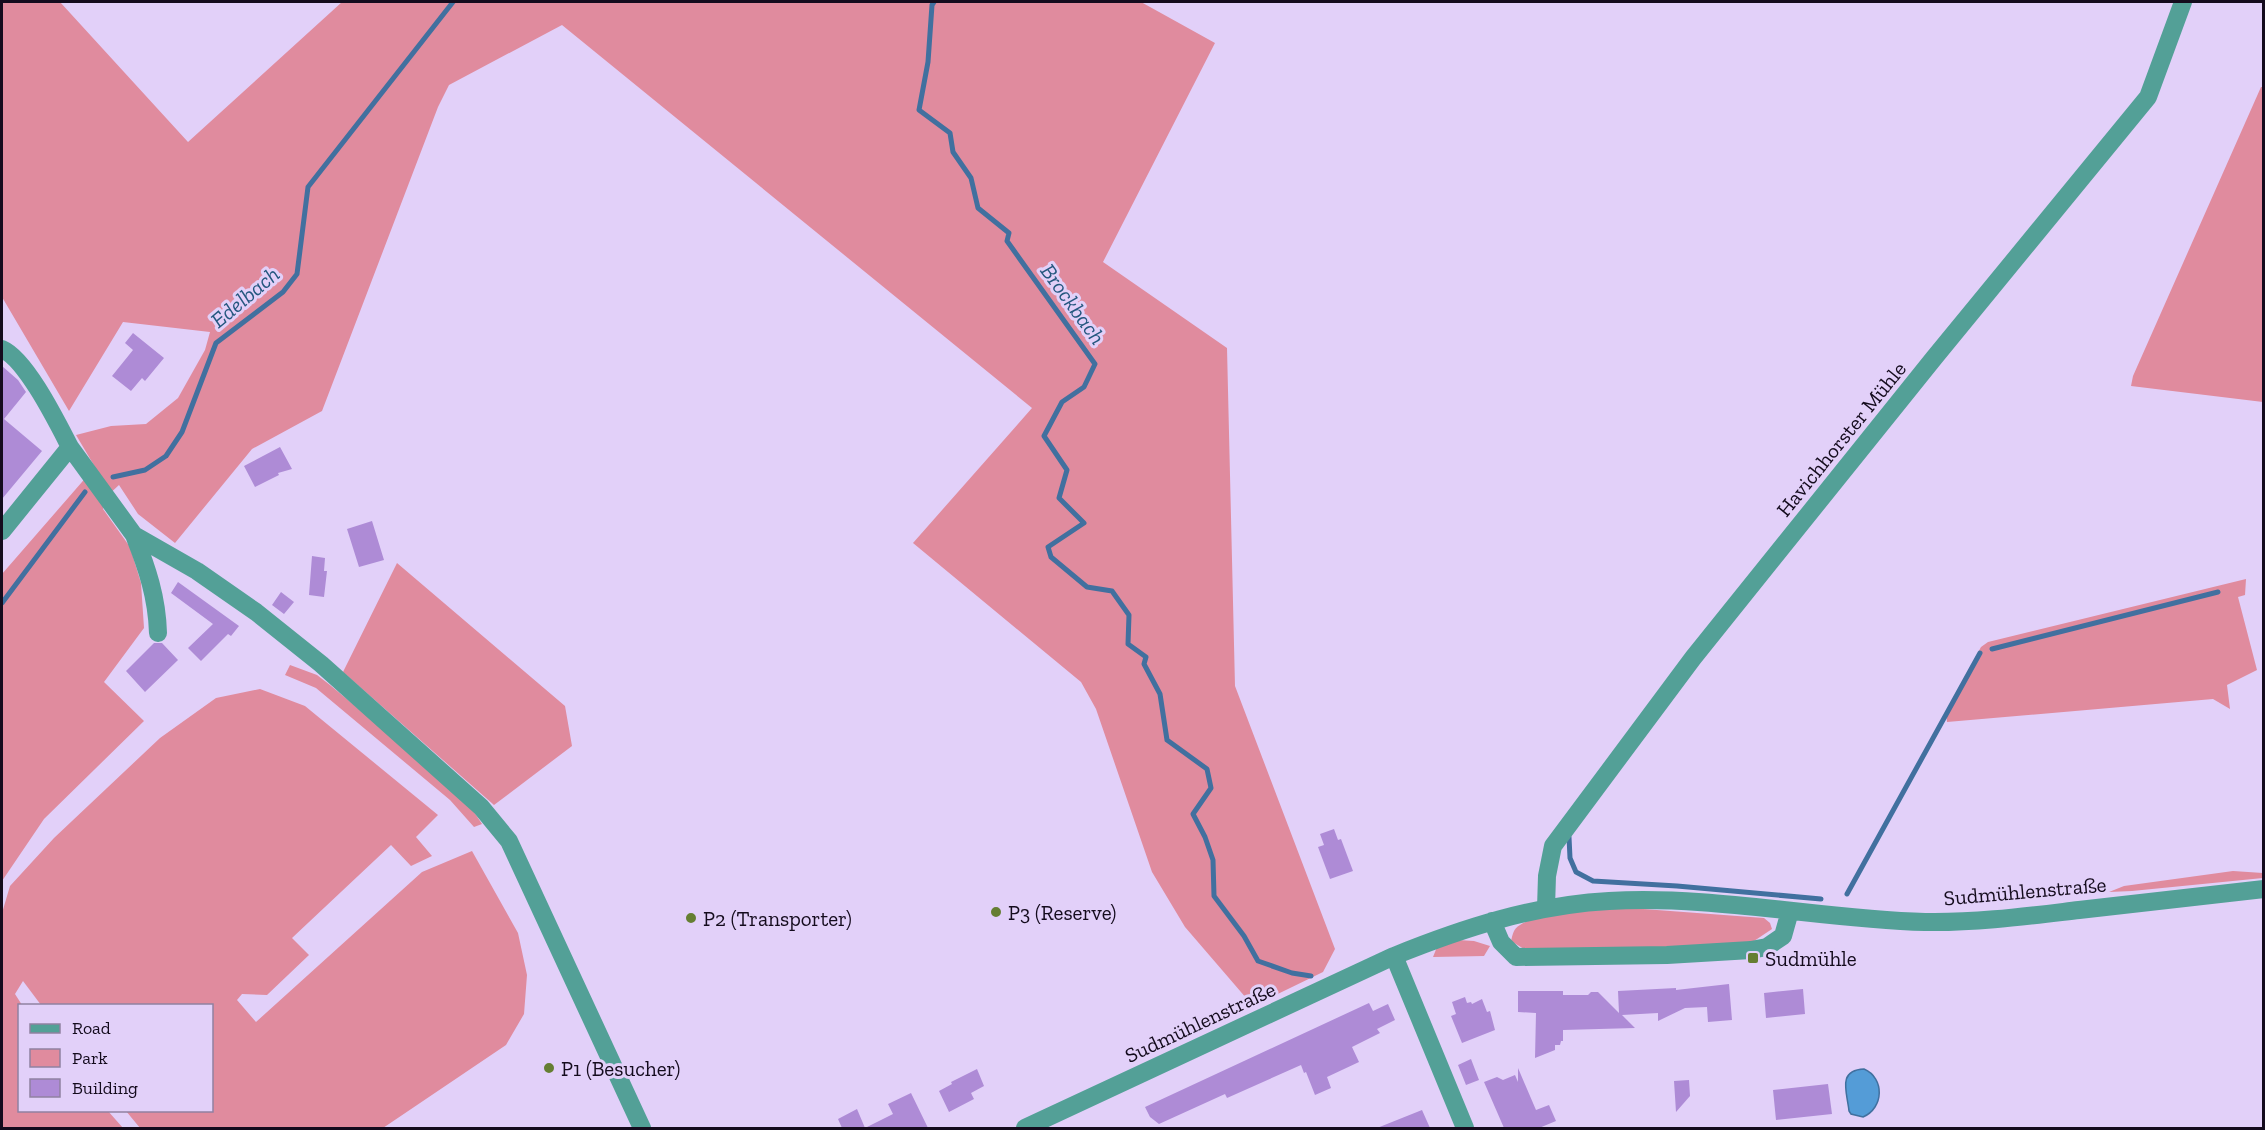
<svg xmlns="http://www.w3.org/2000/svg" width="2265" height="1130" font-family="'Zilla Slab',serif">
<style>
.green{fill:#e08b9e}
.water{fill:#549cd7;stroke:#41709f;stroke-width:1.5}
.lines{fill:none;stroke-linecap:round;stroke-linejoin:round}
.stream{stroke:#41709f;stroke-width:5}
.building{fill:#ae8bd6}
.minor{stroke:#53a097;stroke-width:18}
.poi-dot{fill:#657e32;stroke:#e2d0f9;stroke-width:2}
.labels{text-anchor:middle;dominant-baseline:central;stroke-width:6;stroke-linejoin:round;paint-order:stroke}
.street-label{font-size:21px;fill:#140b1d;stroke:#e2d0f9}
.poi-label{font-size:21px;fill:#140b1d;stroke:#e2d0f9;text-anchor:start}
.water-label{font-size:22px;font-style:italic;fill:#24577f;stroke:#e2d0f9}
</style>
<rect width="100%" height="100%" fill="#e2d0f9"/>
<path class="green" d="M 2,2 L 60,2 L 188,142 L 342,2 L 1141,2 L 1215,43 L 1103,262 L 1227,348 L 1235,686 L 1335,949 L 1323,972 L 1253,1006 L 1185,927 L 1152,872 L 1096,709 L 1081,682 L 913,543 L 1032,408 L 562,25 L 449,85 L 438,107 L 322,411 L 252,449 L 175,543 L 138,514 L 119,485 L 106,497 L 103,509 L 130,547 L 141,583 L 144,628 L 104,682 L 144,721 L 44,819 L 2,881 L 2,574 L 95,467 L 76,435 L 111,426 L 146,424 L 178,398 L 205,350 L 210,332 L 123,322 L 69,411 L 2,297 Z
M 2261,87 L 2264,87 L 2263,402 L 2131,386 L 2133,376 Z
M 397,563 L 565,706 L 572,746 L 494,805 L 343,672 Z
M 2246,579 L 2245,595 L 2238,597 L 2257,670 L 2227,685 L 2230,709 L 2213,699 L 1947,722 L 1946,711 L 1981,647 L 1988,642 Z
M 290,665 L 317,675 L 330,685 L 464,797 L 482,824 L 474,827 L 450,800 L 316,688 L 285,675 Z
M 260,689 L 305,706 L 438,815 L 416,837 L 432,856 L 411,866 L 391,845 L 292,938 L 309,955 L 267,995 L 242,994 L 237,1000 L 256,1022 L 422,872 L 472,851 L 518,933 L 527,975 L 524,1014 L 506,1045 L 383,1128 L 140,1128 L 126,1111 L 212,1110 L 212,1006 L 41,1005 L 23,981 L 15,994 L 22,1005 L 20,1006 L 20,1110 L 108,1111 L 123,1128 L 2,1128 L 2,913 L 10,886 L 54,838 L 160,738 L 216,698 Z
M 2233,871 L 2263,873 L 2263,878 L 2132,891 L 2109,892 L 2124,886 Z
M 1630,908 L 1764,918 L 1770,923 L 1772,929 L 1751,943 L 1668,949 L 1524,949 L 1511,941 C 1513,934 1513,929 1520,925 C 1539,912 1605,910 1630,908 Z
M 1458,940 L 1474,941 L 1490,946 L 1484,956 L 1433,957 L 1437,947 Z"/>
<path class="water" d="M 1864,1069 C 1885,1078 1884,1108 1863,1117 L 1851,1114 L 1849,1111 C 1847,1092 1837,1070 1864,1069 Z"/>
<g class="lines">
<path class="stream" d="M 934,2 L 932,5 L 928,62 L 919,110 L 950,133 L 953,152 L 971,178 L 978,208 L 1009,233 L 1007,241 L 1095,364 L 1084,387 L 1062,402 L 1044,436 L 1067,470 L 1059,498 L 1084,523 L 1048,547 L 1051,557 L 1087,587 L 1112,591 L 1129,615 L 1128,644 L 1146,657 L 1144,664 L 1160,694 L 1167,740 L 1207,769 L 1211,788 L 1193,814 L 1205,837 L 1213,860 L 1214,896 L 1244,936 L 1258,961 L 1292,973 L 1311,976
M 113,477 L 145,470 L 166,456 L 182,432 L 216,343 L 283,292 L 297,274 L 308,187 L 453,2
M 2,603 L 85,492
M 1992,649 L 2218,592
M 1569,837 L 1570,858 L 1576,872 L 1593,881 L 1677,886 L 1821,899
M 1847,894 L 1980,653"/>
</g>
<path class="building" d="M 133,333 L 164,358 L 145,381 L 142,378 L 131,391 L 112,376 L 133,350 L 125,343 Z
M 2,366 L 18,380 L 26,392 L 4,419 L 42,451 L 2,499 Z
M 280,447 L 292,469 L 278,473 L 279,475 L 255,487 L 244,466 Z
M 372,521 L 384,560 L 359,567 L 347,529 Z
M 312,556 L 325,558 L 324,571 L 327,571 L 324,597 L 309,595 Z
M 178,582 L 239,626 L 231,636 L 228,634 L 201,661 L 188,648 L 213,624 L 171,593 Z
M 281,592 L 294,602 L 284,614 L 272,605 Z
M 154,643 L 162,643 L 178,660 L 145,692 L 126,671 Z
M 1334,829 L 1338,840 L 1341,839 L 1353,871 L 1330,879 L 1318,847 L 1324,845 L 1320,834 Z
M 1729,984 L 1732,1020 L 1708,1022 L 1707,1007 L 1685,1008 L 1658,1021 L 1658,1013 L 1622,1015 L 1635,1028 L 1563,1030 L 1563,1041 L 1561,1041 L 1560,1045 L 1555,1045 L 1555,1050 L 1535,1058 L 1536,1013 L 1518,1012 L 1518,991 L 1563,991 L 1563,995 L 1588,995 L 1591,992 L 1598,992 L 1619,1013 L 1618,991 L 1676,988 L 1676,990 Z
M 1803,989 L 1805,1014 L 1766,1018 L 1764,993 Z
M 1465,997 L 1467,1003 L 1471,1002 L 1472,1004 L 1482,999 L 1487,1012 L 1490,1011 L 1495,1030 L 1462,1043 L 1451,1016 L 1456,1014 L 1452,1002 Z
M 1369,1003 L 1373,1011 L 1388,1004 L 1395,1020 L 1377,1029 L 1380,1033 L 1352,1047 L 1359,1062 L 1327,1077 L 1331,1088 L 1315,1095 L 1306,1072 L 1304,1073 L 1301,1065 L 1227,1098 L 1225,1094 L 1159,1124 L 1150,1117 L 1145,1107 Z
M 1471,1059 L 1479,1080 L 1466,1085 L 1458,1065 Z
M 1518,1068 L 1536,1110 L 1549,1105 L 1556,1121 L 1539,1128 L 1504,1128 L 1484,1082 L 1497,1077 L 1503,1080 L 1515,1075 L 1518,1082 Z
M 977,1069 L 984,1086 L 971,1093 L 974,1099 L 949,1112 L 939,1091 L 952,1084 L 951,1082 Z
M 1689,1080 L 1690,1096 L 1676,1112 L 1674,1081 Z
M 1828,1084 L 1832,1114 L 1776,1120 L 1773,1090 Z
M 911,1093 L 928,1128 L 842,1128 L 838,1119 L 857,1109 L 865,1128 L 893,1114 L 888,1104 Z
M 1422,1110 L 1430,1128 L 1377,1128 Z"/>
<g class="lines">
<path class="minor" d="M 2,349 C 26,359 57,422 70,447
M 2,531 L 70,447 L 134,535 L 197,571 L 256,612 L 321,664 L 481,807 L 509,841 L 642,1128
M 134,535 C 147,568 157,597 158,633
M 1546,908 L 1547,876 L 1553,846 L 1693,658 L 1934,358 L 2148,97 L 2183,2
M 1492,921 L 1501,942 L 1516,957 L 1667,955 L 1751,950 L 1767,947 L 1783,936 L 1790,911
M 1394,956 L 1465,1128
M 1025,1128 L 1394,956 C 1463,928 1534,905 1609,901 C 1714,895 1820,919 1925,922 C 1976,923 2028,916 2079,910 C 2140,903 2202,896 2264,889"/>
</g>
<g class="poi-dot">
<circle cx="996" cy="912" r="6"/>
<circle cx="691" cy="918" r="6"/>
<rect x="1747" y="952" width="12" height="12" rx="3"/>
<circle cx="549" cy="1068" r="6"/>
</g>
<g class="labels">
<g class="street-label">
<text transform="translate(1841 439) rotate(-51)">Havichhorster Mühle</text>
<text transform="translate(2025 891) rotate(-5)">Sudmühlenstraße</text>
<text transform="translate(1200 1022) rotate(-25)">Sudmühlenstraße</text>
</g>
<g class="poi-label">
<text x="1008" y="912">P3 (Reserve)</text>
<text x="703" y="918">P2 (Transporter)</text>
<text x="1765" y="958">Sudmühle</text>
<text x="561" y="1068">P1 (Besucher)</text>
</g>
<g class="water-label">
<text transform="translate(245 297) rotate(-40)">Edelbach</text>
<text transform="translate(1073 304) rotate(54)">Brockbach</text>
</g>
</g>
<rect width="2265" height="1130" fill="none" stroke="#140b1d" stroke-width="6"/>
<rect x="18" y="1004" width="195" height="108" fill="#e2d0f9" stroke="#9081a1" stroke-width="1.5"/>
<rect x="30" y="1024" width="30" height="9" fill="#53a097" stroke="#9081a1" stroke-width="1.5"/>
<text x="72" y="1034" font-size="18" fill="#140b1d">Road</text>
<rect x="30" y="1049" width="30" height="18" fill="#e08b9e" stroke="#9081a1" stroke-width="1.5"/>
<text x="72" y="1064" font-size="18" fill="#140b1d">Park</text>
<rect x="30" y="1079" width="30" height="18" fill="#ae8bd6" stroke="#9081a1" stroke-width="1.5"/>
<text x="72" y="1094" font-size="18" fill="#140b1d">Building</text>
</svg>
